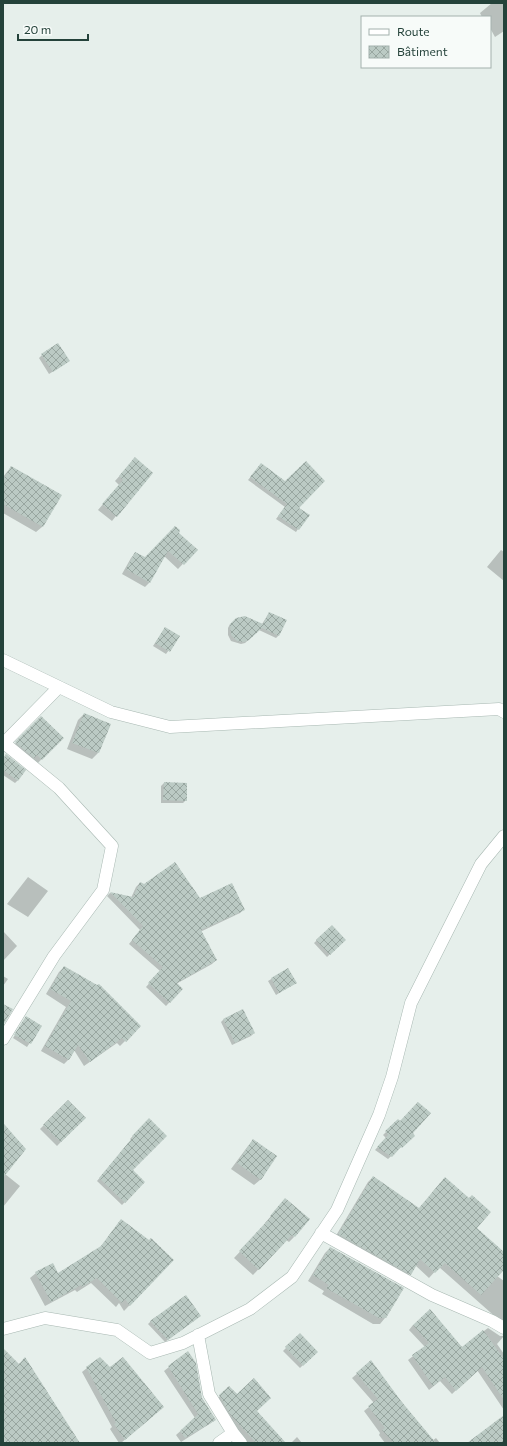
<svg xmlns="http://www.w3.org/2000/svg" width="507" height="1446" font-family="Commissioner,sans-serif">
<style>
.shadow{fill:#0003}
.building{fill:url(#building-cross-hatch)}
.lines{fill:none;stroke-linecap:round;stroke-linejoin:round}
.minor-casing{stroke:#a8b8b2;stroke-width:13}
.minor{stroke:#fff;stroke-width:12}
</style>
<defs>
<pattern id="building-cross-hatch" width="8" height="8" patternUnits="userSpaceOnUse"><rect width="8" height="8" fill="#bbcac4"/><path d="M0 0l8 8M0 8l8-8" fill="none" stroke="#98a6a0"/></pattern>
</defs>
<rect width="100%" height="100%" fill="#e6efeb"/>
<path class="shadow" d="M 492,3 L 504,3 L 504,31 L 495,37 L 490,28 L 490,17 L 482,17 L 480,13 Z
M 42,355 L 65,364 L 49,374 L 39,358 Z
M 131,463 L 116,516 L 112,521 L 98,510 L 119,485 L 115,481 Z
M 11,467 L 60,496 L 42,527 L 36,532 L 3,513 L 3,477 Z
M 259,467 L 297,508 L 298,529 L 296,532 L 276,519 L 285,507 L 248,480 Z
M 177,533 L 196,550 L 178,569 L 164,556 L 149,583 L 145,587 L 122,574 L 131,558 L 135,553 L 145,559 Z
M 501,550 L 504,552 L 504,581 L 487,567 Z
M 269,613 L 279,635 L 276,638 L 259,630 L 245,643 L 241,644 L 231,641 L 228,635 L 228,628 L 230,624 L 262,624 Z
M 165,628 L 179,636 L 166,654 L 153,646 Z
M 84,714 L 109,725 L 98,753 L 92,759 L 67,749 L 78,720 Z
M 41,717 L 62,738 L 36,765 L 10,749 Z
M 3,759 L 18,780 L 15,783 L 3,775 Z
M 164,783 L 186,800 L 183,803 L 161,803 L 161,786 Z
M 28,877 L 48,891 L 28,917 L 7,904 Z
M 140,883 L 200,899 L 243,910 L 240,913 L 200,932 L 216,960 L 212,964 L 176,984 L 182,989 L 166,1006 L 146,987 L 160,971 L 129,944 L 140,930 L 107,896 L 110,893 L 131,898 L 136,887 Z
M 332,926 L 345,940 L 327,957 L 314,943 Z
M 3,931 L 17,946 L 3,961 Z
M 64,967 L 140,1026 L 120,1046 L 117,1043 L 84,1066 L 74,1050 L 69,1059 L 64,1064 L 41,1051 L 66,1007 L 46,994 L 59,972 Z
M 288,969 L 295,983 L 276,995 L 268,981 Z
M 3,976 L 8,979 L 3,986 Z
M 242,1010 L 254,1033 L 251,1036 L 232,1045 L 221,1022 L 223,1020 Z
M 26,1018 L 41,1026 L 27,1047 L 13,1038 Z
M 68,1101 L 84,1118 L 57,1146 L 40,1129 Z
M 149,1119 L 131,1170 L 144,1182 L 122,1205 L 97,1181 L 131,1140 L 130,1139 Z
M 398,1120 L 413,1136 L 388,1159 L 375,1150 L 386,1138 L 383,1135 Z
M 3,1127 L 5,1174 L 20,1186 L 3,1207 Z
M 253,1140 L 276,1156 L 260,1180 L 254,1185 L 231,1169 L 248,1146 Z
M 373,1177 L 419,1209 L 445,1178 L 476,1229 L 504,1253 L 504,1268 L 497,1276 L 504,1281 L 504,1328 L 499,1320 L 439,1267 L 429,1278 L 415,1265 L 410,1274 L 405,1279 L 334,1239 L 368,1182 Z
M 280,1206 L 294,1237 L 289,1242 L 286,1240 L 253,1275 L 234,1258 L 266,1224 L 265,1223 Z
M 121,1220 L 173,1260 L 124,1311 L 119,1303 L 116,1307 L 91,1283 L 77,1292 L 75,1290 L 45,1306 L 30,1278 L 36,1273 L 58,1274 L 99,1249 Z
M 330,1248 L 385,1318 L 380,1324 L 373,1324 L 322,1294 L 324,1291 L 308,1281 L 325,1253 Z
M 197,1318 L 165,1342 L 148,1324 L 151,1321 Z
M 413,1325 L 461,1348 L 488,1328 L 500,1336 L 504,1336 L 497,1344 L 504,1354 L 504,1410 L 477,1370 L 452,1394 L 440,1381 L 429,1390 L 408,1360 L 425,1347 L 409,1330 Z
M 300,1334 L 316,1352 L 300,1368 L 283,1351 Z
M 188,1352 L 202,1398 L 215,1419 L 211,1423 L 181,1442 L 176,1435 L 195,1418 L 164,1371 Z
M 371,1362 L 400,1402 L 432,1441 L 436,1438 L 440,1443 L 385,1443 L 379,1435 L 380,1433 L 364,1411 L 374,1403 L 352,1378 Z
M 87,1368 L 158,1411 L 121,1443 L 119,1443 L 110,1429 L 112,1427 L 82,1372 Z
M 229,1387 L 256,1411 L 285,1443 L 247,1443 L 226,1419 L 215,1401 Z
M 297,1437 L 302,1443 L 291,1443 Z"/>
<path class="building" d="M 58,343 L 70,361 L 53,372 L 41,354 Z
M 135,457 L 153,473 L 117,517 L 102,504 L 123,480 L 119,476 Z
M 306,461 L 325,481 L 299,508 L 310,515 L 299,530 L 278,516 L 287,504 L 250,477 L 261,463 L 285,481 Z
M 11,466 L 62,495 L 43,527 L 3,504 L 3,480 Z
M 175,526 L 180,530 L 179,533 L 198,550 L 184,565 L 168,551 L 150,583 L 126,569 L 135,552 L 145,557 Z
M 269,612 L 287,620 L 279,636 L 262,628 L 249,640 L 244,642 L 237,641 L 231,635 L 230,624 L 236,618 L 245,616 L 263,624 Z
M 165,627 L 180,636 L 170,652 L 155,643 Z
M 84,713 L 111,724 L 99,753 L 72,743 Z
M 41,716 L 64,738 L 42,760 L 37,755 L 34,758 L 15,742 Z
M 6,754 L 26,770 L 18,781 L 3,770 L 3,759 Z
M 164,782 L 187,783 L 187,801 L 163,800 Z
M 175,862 L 200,898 L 232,883 L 245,910 L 201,930 L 217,960 L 177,983 L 183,989 L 170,1003 L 148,983 L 163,967 L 132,940 L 143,926 L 110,892 L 133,897 L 140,882 L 144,884 Z
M 332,925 L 346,940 L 330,955 L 316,940 Z
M 64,966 L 97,985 L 99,984 L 141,1026 L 126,1042 L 122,1038 L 90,1062 L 78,1045 L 69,1060 L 45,1046 L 71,1001 L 50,989 Z
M 288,968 L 297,983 L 279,993 L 271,978 Z
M 3,1004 L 13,1009 L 3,1025 Z
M 243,1009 L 255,1033 L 235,1043 L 223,1019 Z
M 26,1016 L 42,1026 L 31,1044 L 14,1035 Z
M 68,1100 L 86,1118 L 61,1142 L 43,1125 Z
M 418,1102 L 431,1113 L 413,1133 L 415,1136 L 402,1148 L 401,1147 L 392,1157 L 377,1147 L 388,1135 L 385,1131 L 398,1119 L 400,1121 Z
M 149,1118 L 167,1136 L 133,1170 L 145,1182 L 125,1203 L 99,1178 L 133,1137 L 132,1136 Z
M 3,1123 L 26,1149 L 3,1178 Z
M 253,1139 L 277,1156 L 261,1180 L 237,1163 Z
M 373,1176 L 419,1208 L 445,1177 L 469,1198 L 472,1195 L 491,1212 L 477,1228 L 504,1252 L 504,1270 L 481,1295 L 445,1263 L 435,1273 L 420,1259 L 411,1275 L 338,1234 Z
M 285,1198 L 310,1219 L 295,1237 L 292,1235 L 259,1270 L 239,1251 L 271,1217 L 270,1216 Z
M 121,1219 L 149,1240 L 151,1238 L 174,1260 L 130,1306 L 125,1299 L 122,1303 L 97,1278 L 82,1287 L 81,1285 L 51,1302 L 35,1272 L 53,1263 L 58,1273 L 101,1246 Z
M 330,1247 L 404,1288 L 386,1318 L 379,1318 L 326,1288 L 329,1285 L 313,1275 Z
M 186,1295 L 201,1316 L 168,1340 L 150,1321 Z
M 430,1309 L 462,1347 L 483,1330 L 504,1359 L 504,1400 L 482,1367 L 456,1391 L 445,1377 L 433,1386 L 412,1355 L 429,1343 L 413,1325 Z
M 300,1333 L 318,1352 L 303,1366 L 285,1347 Z
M 3,1348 L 19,1364 L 25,1357 L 80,1443 L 3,1443 Z
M 188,1351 L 196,1363 L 202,1398 L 216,1420 L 185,1438 L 180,1431 L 198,1414 L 168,1366 Z
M 100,1357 L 110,1367 L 123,1357 L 164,1407 L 125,1440 L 114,1424 L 116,1423 L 86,1367 Z
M 371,1360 L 401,1401 L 436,1443 L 394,1443 L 382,1430 L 385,1428 L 368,1406 L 378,1399 L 356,1373 Z
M 254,1378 L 271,1398 L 257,1411 L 286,1443 L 256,1443 L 230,1414 L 219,1395 L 229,1386 L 237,1394 Z
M 504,1415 L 504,1443 L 467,1443 Z"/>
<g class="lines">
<defs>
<path id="minor" d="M 3,660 L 111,712 L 170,727 L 499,709 L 504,712
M 3,744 L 59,687
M 3,1039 L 54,956 L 103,890 L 112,846 L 59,788 L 4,743
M 321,1233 L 432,1295 L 492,1321 L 504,1328
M 3,1329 L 45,1318 L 117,1330 L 150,1353 L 183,1343 L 250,1309 L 292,1277 L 337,1210 L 379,1115 L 392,1077 L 411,1003 L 481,864 L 504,836
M 198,1335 L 209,1394 L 233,1433 L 241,1443
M 219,1443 L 233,1433"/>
</defs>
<use href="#minor" class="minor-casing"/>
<use href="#minor" class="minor"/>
</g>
<rect width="507" height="1446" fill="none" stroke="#24423a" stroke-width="8"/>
<rect x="361" y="16" width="130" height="52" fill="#f7fbf9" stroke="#a3b1ad"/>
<rect x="369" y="29" width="20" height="6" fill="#ffffff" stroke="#a3b1ad"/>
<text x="397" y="36" font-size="12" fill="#24423a">Route</text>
<rect x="369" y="46" width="20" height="12" fill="url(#building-cross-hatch)" stroke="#a3b1ad"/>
<text x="397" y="56" font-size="12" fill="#24423a">Bâtiment</text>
<path d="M18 34v6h70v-6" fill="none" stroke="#24423a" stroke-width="2"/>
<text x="24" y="34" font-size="12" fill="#24423a" stroke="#f7fbf9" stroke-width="3" paint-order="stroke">20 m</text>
</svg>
